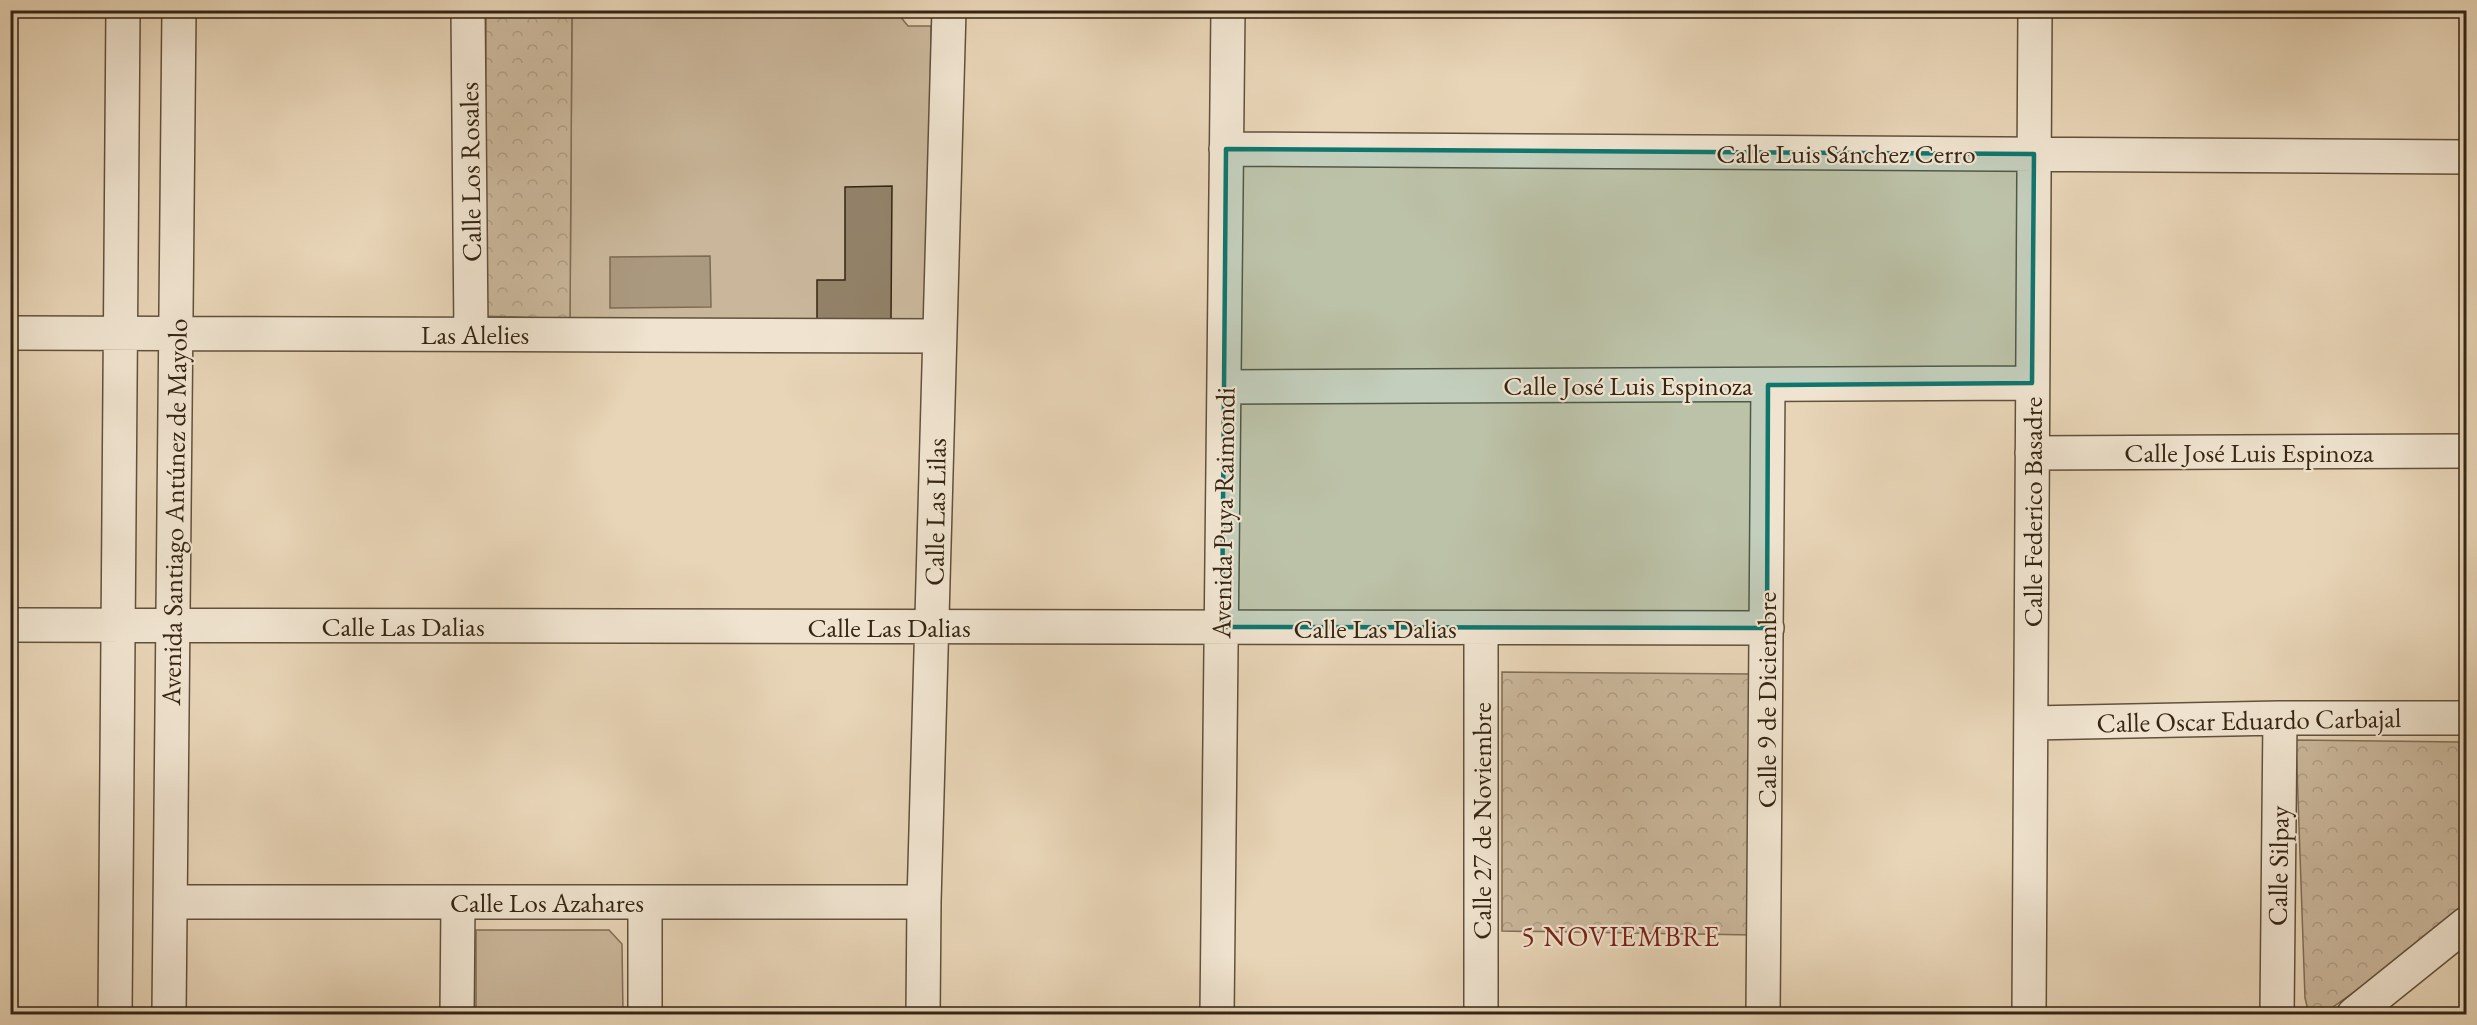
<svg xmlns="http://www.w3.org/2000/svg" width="2477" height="1025" font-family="'EB Garamond',serif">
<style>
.grass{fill:#cab79b;stroke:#806e57;stroke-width:1.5}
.park{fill:url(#park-crowns);stroke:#806e57;stroke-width:1.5}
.water{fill:#ab997f;stroke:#7c6b54;stroke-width:1.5}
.building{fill:#928168;stroke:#352513;stroke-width:1.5}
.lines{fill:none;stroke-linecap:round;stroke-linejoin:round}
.minor-casing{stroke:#62513c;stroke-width:36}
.minor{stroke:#f0e4d0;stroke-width:33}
.marked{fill:#0f766e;fill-opacity:0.2;stroke:#0f766e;stroke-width:4.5;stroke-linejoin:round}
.labels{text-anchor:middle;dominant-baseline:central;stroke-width:4.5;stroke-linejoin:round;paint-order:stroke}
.street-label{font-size:27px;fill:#352513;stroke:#f0e4d0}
.neighbourhood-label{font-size:28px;letter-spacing:1.5px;fill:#7a1f14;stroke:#f0e4d0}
</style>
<defs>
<pattern id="park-crowns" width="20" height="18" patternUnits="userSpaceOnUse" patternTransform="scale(1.5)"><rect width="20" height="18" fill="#cab79b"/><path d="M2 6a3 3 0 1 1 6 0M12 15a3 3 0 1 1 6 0" fill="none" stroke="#ae9d85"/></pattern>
</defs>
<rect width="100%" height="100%" fill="#e8d5b7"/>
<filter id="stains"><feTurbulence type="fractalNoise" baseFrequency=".00333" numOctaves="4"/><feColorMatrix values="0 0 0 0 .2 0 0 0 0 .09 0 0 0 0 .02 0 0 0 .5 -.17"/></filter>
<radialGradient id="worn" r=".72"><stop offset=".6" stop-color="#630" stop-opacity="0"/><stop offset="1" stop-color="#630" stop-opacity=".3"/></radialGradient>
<path class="grass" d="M 895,10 L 908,26 L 931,26 L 928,321 L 570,319 L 572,11 Z
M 476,930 L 609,930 L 622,944 L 623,1014 L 476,1014 Z"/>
<path class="park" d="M 486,11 L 572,11 L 570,319 L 484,316 Z
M 1502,672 L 1753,674 L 1754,935 L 1502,931 Z
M 2296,740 L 2461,742 L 2461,916 L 2323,1014 L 2309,1014 L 2305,998 Z"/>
<path class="water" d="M 710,256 L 711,307 L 610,308 L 610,257 Z"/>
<path class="building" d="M 892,186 L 891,321 L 817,320 L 817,280 L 845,280 L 845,187 Z"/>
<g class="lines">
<defs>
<path id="minor" d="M 468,10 L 471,334
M 1226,149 L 2466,157
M 10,333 L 939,336
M 1224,387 L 2032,383
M 2032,453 L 2466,451
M 10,625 L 1767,628
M 2031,723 L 2280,718 L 2466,718
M 171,902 L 924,902
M 115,1014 L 123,10
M 169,1014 L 179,10
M 457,1014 L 458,902
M 645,1014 L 645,902
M 923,1014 L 924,902 L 949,10
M 1217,1014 L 1228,10
M 1481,1014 L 1481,628
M 1763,1014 L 1768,385
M 2029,1014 L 2035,10
M 2277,1014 L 2280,718
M 2354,1014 L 2466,924"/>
</defs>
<use href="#minor" class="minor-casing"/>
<use href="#minor" class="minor"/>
</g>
<path class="marked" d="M 1226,149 L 2034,154 L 2032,383 L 1768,385 L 1767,628 L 1222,627 Z"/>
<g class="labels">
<g class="street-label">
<text x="1846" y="153">Calle Luis Sánchez Cerro</text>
<text transform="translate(470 172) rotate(-91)">Calle Los Rosales</text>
<text x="475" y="334">Las Alelies</text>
<text x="1628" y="385">Calle José Luis Espinoza</text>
<text x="2249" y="452">Calle José Luis Espinoza</text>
<text transform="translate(174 512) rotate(-89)">Avenida Santiago Antúnez de Mayolo</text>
<text transform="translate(935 512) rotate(-89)">Calle Las Lilas</text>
<text transform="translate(2032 512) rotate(-90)">Calle Federico Basadre</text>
<text transform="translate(1223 513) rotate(-89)">Avenida Puya Raimondi</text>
<text x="403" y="626">Calle Las Dalias</text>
<text x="889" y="627">Calle Las Dalias</text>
<text x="1375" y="628">Calle Las Dalias</text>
<text transform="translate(1766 700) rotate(-90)">Calle 9 de Diciembre</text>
<text transform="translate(2249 720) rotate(-1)">Calle Oscar Eduardo Carbajal</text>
<text transform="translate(1481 821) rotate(-90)">Calle 27 de Noviembre</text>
<text transform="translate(2278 866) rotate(-89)">Calle Silpay</text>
<text x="547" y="902">Calle Los Azahares</text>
</g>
<g class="neighbourhood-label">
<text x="1621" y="936">5 NOVIEMBRE</text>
</g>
</g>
<rect width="2477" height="1025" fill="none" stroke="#e8d5b7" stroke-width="36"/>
<rect x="12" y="12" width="2453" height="1001" fill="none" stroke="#352513" stroke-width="3"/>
<rect x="18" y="18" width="2441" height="989" fill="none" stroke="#352513" stroke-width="1.5"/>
<rect width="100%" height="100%" filter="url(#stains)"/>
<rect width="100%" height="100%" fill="url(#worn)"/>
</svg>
